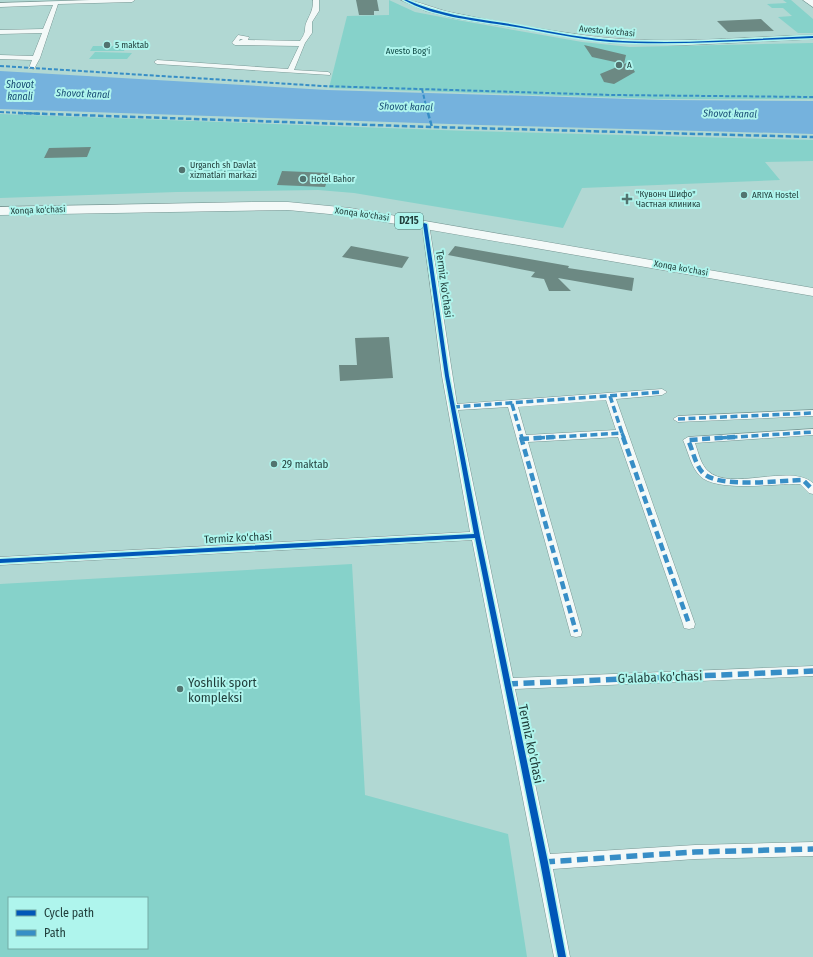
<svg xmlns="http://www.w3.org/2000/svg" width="813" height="957" font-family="'Fira Sans Condensed',sans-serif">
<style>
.green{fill:#86d2ca;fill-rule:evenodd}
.water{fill:#75b2dd}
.building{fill:#6c8983}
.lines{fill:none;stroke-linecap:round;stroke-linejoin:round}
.street-casing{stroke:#789794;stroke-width:1}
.secondary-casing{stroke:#789794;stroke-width:1}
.primary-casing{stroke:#789794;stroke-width:1}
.street{fill:#f3f9f8;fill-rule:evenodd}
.secondary{fill:#f3f9f8;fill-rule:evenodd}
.primary{fill:#f3f9f8;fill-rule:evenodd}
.quiet-far4{stroke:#378ec6;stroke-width:2;stroke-dasharray:4 2;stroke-linecap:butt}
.quiet-far3{stroke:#378ec6;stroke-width:2.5;stroke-dasharray:5.5 2.5;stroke-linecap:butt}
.quiet-far2{stroke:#378ec6;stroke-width:3.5;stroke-dasharray:7 3.5;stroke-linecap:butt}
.quiet-far1{stroke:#378ec6;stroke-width:4.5;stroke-dasharray:8 4.5;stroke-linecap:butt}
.quiet{stroke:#378ec6;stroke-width:5.5;stroke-dasharray:11 5.5;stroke-linecap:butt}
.cycleway-casing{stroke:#aff5ed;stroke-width:3}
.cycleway{fill:#0057b8;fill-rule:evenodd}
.poi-dot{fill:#52736f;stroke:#aff5ed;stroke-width:1.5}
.labels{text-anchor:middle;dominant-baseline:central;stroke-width:4;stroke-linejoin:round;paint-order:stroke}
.far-street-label{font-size:9px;fill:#1f3c39;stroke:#aff5ed}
.far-poi-label{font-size:9px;fill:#1f3c39;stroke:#aff5ed;text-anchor:start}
.far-park-label{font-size:9px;fill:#114c47;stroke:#aff5ed}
.far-water-label{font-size:10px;font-style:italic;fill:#164a74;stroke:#aff5ed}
.shield{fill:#aff5ed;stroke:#4a746f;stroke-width:1}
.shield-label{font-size:10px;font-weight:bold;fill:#1f3c39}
.street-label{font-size:11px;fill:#1f3c39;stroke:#aff5ed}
.poi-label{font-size:11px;fill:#1f3c39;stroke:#aff5ed;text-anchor:start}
.near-street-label{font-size:13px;fill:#1f3c39;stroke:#aff5ed}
.near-poi-label{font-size:13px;fill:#1f3c39;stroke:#aff5ed;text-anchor:start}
</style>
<rect width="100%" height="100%" fill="#b1d8d3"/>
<path class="green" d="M 389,0 L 415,12 L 457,20 L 582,42 L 630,47 L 813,43 L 813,99 L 659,99 L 329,88 L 347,16 L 389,15 Z
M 783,0 L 791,0 L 813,19 L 813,33 L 798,33 L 778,17 L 792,16 L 783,8 L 772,8 L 767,4 L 787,3 Z
M 93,46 L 126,46 L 124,51 L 90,51 Z
M 95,52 L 132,53 L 127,59 L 89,59 Z
M 0,114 L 469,131 L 813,140 L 813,161 L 765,162 L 780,180 L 582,188 L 563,228 L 354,193 L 318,190 L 177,192 L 0,198 Z
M 352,564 L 365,795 L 508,834 L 527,957 L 0,957 L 0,584 ZM 9,898 L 147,898 L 147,948 L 9,948 Z"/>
<path class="water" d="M 0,71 L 327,90 L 664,100 L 813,101 L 813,134 L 480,125 L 0,109 Z"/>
<path class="building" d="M 356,0 L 377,0 L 379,11 L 374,11 L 374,15 L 359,15 Z
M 761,19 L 774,31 L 728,32 L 717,21 Z
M 584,45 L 626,55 L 624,64 L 629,62 L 635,72 L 614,84 L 604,82 L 600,74 L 624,64 L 592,57 Z
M 91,147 L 87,157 L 44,158 L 49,148 Z
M 282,171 L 330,173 L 325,187 L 277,185 Z
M 351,246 L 409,257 L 402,268 L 342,257 Z
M 455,246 L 569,266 L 568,268 L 634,278 L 632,291 L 558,278 L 571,291 L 549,291 L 544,279 L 531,277 L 535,272 L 448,255 Z
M 389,337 L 393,378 L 340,381 L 339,365 L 357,365 L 355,338 Z"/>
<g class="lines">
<defs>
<path id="street" d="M 91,0 L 135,0 L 132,2 L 58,4 L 40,58 L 34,69 L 29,68 L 32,60 L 0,59 L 0,55 L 33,56 L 42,33 L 0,34 L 0,30 L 43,29 L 53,5 L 0,7 L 0,3 Z
M 313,0 L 319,0 L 319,11 L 312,22 L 312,33 L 305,43 L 294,70 L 328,72 L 330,73 L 330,75 L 157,64 L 154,62 L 157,60 L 288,69 L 299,46 L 235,45 L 232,43 L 238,35 L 249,37 L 248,40 L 300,41 C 308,30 303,29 307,21 C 311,12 313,10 313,0 ZM 240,39 L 243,39 L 239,41 Z
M 422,222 L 429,224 L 457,404 L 662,389 L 667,392 L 662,395 L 616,399 L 695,624 L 694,628 L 689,629 L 684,628 L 683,624 L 618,437 L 528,442 L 582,632 L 581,636 L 576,637 L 571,636 L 570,632 L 508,407 L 458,410 L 513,678 L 813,666 L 813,676 L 515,689 L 550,854 L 695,845 L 813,842 L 813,856 L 695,859 L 553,869 L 570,957 L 554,957 L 472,540 L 0,565 L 0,557 L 470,532 L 442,376 ZM 606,400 L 616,430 L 526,435 L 518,407 Z
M 813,410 L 813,416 L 678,422 L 673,419 L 678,416 Z
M 813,429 L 813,435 L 695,443 C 698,452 701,465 708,471 C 730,492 790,463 813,483 L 813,494 L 809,493 L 800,484 C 777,483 717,493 700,476 C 691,467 688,451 683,440 L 688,437 Z"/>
<path id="secondary" d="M 401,0 C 419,0 436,10 454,13 C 496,22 540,29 582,35 C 658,46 737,37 813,35 L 813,39 L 686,45 L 610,43 L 453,18 L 426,11 Z"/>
<path id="primary" d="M 803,0 L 813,0 L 813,7 Z
M 252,202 L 288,202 L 350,208 L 813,288 L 813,296 L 350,216 L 288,210 L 0,215 L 0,207 Z"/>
</defs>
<use href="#street" class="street-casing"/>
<use href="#secondary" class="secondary-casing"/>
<use href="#primary" class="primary-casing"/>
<use href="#street" class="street"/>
<use href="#secondary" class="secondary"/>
<use href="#primary" class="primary"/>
<path class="quiet-far4" d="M 0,66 L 323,86 L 612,95 L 813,97
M 422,89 L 428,114
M 0,112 L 47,114"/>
<path class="quiet-far3" d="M 18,113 L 432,127 L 813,137
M 428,113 L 432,127"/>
<path class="quiet-far2" d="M 610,396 L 622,433
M 512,404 L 522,438
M 453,407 L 662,392
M 678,419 L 813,413
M 538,438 L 622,433 L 624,438
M 720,438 L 813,432"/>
<path class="quiet-far1" d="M 521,437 L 576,632
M 623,437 L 689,624
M 735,437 L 688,440 C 693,450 695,465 703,473 C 719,489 781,480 803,480 L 813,490
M 521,439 L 555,437"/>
<path class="quiet" d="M 507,684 L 813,671
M 544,862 L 695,852 L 813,849"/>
<defs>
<path id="cycleway" d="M 404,0 L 407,0 C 438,14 471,18 504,23 C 539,29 574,37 609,40 C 676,45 746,39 813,36 L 813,38 C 746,40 678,46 611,42 C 574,39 539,30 503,25 C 471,20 432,16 404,0 Z
M 424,223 L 427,224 L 449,376 L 480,536 L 548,862 L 566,957 L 558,957 L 540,862 L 475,538 L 0,563 L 0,559 L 474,534 L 445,376 L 423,224 Z"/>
</defs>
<use href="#cycleway" class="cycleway-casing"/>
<use href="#cycleway" class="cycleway"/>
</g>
<g class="poi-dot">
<circle cx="107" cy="45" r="4"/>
<circle cx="619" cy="65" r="4"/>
<circle cx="182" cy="170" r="4"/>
<circle cx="303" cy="179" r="4"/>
<circle cx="744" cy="195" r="4"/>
<path d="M625 193h4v4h4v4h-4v4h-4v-4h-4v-4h4z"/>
<circle cx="274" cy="464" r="4"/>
<circle cx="180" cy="689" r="4"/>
</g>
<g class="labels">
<g class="far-street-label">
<text transform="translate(607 31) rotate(5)">Avesto ko'chasi</text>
<text transform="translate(38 210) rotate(-2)">Xonqa ko'chasi</text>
<text transform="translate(362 214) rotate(8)">Xonqa ko'chasi</text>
<text transform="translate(681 268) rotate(10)">Xonqa ko'chasi</text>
</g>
<g class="far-poi-label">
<text x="115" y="45">5 maktab</text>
<text x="627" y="65">A</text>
<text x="190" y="165">Urganch sh Davlat<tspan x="190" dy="10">xizmatlari markazi</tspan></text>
<text x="311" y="179">Hotel Bahor</text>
<text x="636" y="194">"Кувонч Шифо"<tspan x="636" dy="10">Частная клиника</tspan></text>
<text x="752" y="195">ARIYA Hostel</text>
</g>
<g class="far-park-label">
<text x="408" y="51">Avesto Bog'i</text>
</g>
<g class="far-water-label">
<text x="20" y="85">Shovot<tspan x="20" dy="12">kanali</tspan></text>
<text transform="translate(83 94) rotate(2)">Shovot kanal</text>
<text transform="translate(406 107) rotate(1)">Shovot kanal</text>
<text transform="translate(730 114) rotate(1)">Shovot kanal</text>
</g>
<rect class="shield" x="395" y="213" width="28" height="16" rx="3"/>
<g class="shield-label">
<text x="409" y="221">D215</text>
</g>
<g class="street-label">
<text transform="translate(444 284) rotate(82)">Termiz ko'chasi</text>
<text transform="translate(238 538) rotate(-3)">Termiz ko'chasi</text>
</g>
<g class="poi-label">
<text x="282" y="464">29 maktab</text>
</g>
<g class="near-street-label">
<text transform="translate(660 677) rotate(-2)">G'alaba ko'chasi</text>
<text transform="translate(531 744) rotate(78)">Termiz ko'chasi</text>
</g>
<g class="near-poi-label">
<text x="188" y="682">Yoshlik sport<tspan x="188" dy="15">kompleksi</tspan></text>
</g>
</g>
<rect x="8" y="897" width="140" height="52" fill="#aff5ed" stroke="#75aba5"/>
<rect x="16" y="910" width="20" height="6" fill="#0057b8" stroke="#75aba5"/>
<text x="44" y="917" font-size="12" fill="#1f3c39">Cycle path</text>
<rect x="16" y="930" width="20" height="6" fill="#378ec6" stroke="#75aba5"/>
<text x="44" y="937" font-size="12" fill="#1f3c39">Path</text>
</svg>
